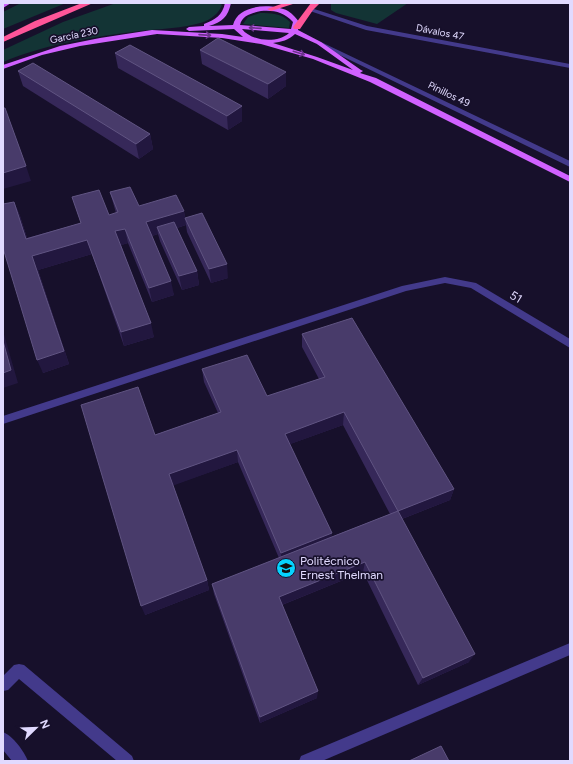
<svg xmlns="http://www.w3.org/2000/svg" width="573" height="764" font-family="Figtree,sans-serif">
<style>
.green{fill:#133435}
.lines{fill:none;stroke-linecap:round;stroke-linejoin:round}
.minor{fill:#433a8b;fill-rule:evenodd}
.major{fill:#d061ff;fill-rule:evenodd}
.highway{fill:#f59;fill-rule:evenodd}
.wall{fill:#362859;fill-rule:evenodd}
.shaded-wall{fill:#22173f}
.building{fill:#483b6a;stroke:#605482}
.oneway{stroke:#6a348a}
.labels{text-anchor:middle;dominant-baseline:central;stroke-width:3.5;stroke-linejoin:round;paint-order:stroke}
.far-street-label{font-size:10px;fill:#e1daff;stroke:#17102b}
.street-label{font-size:12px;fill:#e1daff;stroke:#17102b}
.poi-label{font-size:12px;fill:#e1daff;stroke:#17102b;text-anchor:start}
</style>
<rect width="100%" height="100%" fill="#17102b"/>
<path class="green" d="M 21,3 L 66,3 L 3,29 L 3,12 Z
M 116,3 L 220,3 L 222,5 C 219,12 215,16 208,20 C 192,28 158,29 139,31 C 94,37 45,44 3,62 L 3,50 L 63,22 Z
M 331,3 L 408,3 L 377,24 L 336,13 L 331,10 Z
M 260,13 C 271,13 281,13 290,22 L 289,28 L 243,24 L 248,17 Z"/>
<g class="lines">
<path class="minor" d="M 307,8 L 311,8 L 367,26 L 570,64 L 570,68 L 366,30 L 307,10 Z
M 317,42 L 321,42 L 570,161 L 570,167 L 317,44 Z
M 445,277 L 476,283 L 570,339 L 570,348 L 471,288 L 445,283 L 406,291 L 3,424 L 3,416 L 402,286 Z
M 570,643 L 570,655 L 322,761 L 299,761 L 301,756 Z
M 19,664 L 24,665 L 132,756 L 134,761 L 117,761 L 19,679 L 8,690 L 3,691 L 3,676 L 14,665 Z
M 3,732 C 13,736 24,751 28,761 L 12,761 L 3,750 Z"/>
<path class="major" d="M 3,3 L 11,3 L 3,8 Z
M 225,3 L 231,3 C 228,17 222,22 209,26 L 233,25 C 238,4 272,3 288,11 C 293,14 296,18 299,22 L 298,30 L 321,42 L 361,70 L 363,71 L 360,73 L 376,78 L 570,176 L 570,182 L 370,82 L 313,59 L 261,44 L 222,38 L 157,34 L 80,46 L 42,55 L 3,69 L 3,65 L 60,46 L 100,38 L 152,30 L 222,34 L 243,37 L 234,29 L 189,31 L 186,29 L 189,27 L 204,26 L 204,24 C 216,19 222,16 225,3 ZM 261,11 C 274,10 284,12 293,22 L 291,29 L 240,25 C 242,15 252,13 261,11 ZM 242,29 L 289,33 C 277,44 251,41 242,29 ZM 295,34 L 317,44 L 353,70 L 317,57 L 273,43 C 281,42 289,40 295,34 Z"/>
<path class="highway" d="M 82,3 L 93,3 L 3,42 L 3,37 L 35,21 Z
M 284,3 L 296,3 L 271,11 L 267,9 Z
M 311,3 L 320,3 L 313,10 L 300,29 L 294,29 L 293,27 Z"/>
</g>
<path class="wall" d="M 200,50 L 286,72 L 286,86 L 268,99 L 202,64 Z
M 115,53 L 242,106 L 242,121 L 228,130 L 118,68 Z
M 18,71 L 150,134 L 153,149 L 139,159 L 23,86 Z
M 110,192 L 139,206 L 184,211 L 185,218 L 228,278 L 211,283 L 187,232 L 186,225 L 177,228 L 197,271 L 199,285 L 182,290 L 160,241 L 158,234 L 152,236 L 174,295 L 152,302 L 128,243 L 121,245 L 154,337 L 124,346 L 92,254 L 38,270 L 69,364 L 43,373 L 14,202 L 20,216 L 27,238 L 81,223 L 72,197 L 109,215 L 116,213 Z
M 302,334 L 454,489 L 450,500 L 402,519 L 469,662 L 418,685 L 363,572 L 282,605 L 317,698 L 260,723 L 214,594 L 212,584 L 279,558 L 238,462 L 173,485 L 207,580 L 209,590 L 145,615 L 155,435 L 218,413 L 204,382 L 202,369 L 267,396 L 319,379 L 302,347 ZM 343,425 L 390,514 L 331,537 L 290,444 Z"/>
<path class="shaded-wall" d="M 286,72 L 286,86 L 268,99 L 268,84 Z
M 242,106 L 242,121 L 228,130 L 227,116 Z
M 150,134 L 153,149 L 139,159 L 136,144 Z
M 26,166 L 31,181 L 3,189 L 3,173 Z
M 14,202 L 20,216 L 32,253 L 26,239 Z
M 184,211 L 186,225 L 160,233 L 157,227 L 158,234 L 149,237 L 146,222 Z
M 125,229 L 128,243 L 119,246 L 115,231 Z
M 87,240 L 92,254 L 38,270 L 69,364 L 43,373 L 37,360 L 32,256 Z
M 227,264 L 228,278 L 211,283 L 209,269 Z
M 197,271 L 199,285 L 182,290 L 179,276 Z
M 171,281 L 174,295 L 152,302 L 149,288 Z
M 151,323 L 154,337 L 124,346 L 121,332 Z
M 3,331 L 18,383 L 3,388 Z
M 344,412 L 343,425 L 285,446 L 285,434 Z
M 237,450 L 238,462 L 172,486 L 169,474 Z
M 454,489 L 450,500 L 394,522 L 398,511 Z
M 332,533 L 331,543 L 281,563 L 281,553 Z
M 365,562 L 363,572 L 279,606 L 279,597 Z
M 207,580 L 209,590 L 145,615 L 141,606 Z
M 475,654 L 469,662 L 418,685 L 423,678 Z
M 318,691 L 317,698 L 260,723 L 260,717 Z"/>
<path class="building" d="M 218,38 L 286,72 L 268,84 L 200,50 Z
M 130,45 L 242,106 L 227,116 L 115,53 Z
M 33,63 L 150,134 L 136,144 L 18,71 Z
M 3,108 L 5,108 L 26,166 L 3,173 Z
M 130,187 L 139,206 L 176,195 L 184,211 L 146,222 L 171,281 L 149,288 L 125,229 L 115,231 L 151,323 L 121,332 L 87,240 L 32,256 L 64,351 L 37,360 L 3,248 L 3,204 L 14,202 L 26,239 L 81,223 L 72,197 L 99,190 L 109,215 L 118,212 L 110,192 Z
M 202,213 L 227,264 L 209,269 L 185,218 Z
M 174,222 L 197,271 L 179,276 L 157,227 Z
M 352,318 L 454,489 L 398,511 L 344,412 L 285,434 L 332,533 L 281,553 L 237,450 L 169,474 L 207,580 L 141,606 L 81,405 L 138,387 L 155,435 L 221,412 L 202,369 L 247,355 L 267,396 L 325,377 L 302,334 Z
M 3,341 L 11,370 L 3,373 Z
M 398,511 L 475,654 L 423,678 L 365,562 L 279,597 L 318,691 L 260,717 L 212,584 Z
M 441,746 L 449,761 L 409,761 Z"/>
<defs><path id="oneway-shaft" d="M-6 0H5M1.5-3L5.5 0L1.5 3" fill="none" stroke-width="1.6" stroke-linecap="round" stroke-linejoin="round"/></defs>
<g class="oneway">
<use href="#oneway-shaft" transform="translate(255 28) rotate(-176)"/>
<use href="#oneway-shaft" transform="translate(205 35) rotate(4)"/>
<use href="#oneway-shaft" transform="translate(299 53) rotate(17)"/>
</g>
<defs>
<symbol id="school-disc" viewBox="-11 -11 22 22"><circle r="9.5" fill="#06d3ff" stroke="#17102b"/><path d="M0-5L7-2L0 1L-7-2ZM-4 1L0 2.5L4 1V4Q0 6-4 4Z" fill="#111"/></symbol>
</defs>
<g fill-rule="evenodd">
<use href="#school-disc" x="275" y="557" width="22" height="22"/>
</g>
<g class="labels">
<g class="far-street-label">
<text transform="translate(440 32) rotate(11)">Dávalos 47</text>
<text transform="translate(74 35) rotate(-12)">García 230</text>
<text transform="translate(449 94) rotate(26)">Pinillos 49</text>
</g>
<g class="street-label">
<text transform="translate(516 297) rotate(31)">51</text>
</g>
<g class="poi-label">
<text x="300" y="561">Politécnico<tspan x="300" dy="14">Ernest Thelman</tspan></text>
</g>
</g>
<rect width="573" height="764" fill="none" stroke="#e1daff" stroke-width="8"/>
<g transform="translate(36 728) rotate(67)" stroke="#17102b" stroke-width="3" paint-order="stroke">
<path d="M0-3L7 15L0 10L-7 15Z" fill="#e1daff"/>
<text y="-6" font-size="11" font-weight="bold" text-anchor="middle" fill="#e1daff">N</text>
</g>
</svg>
